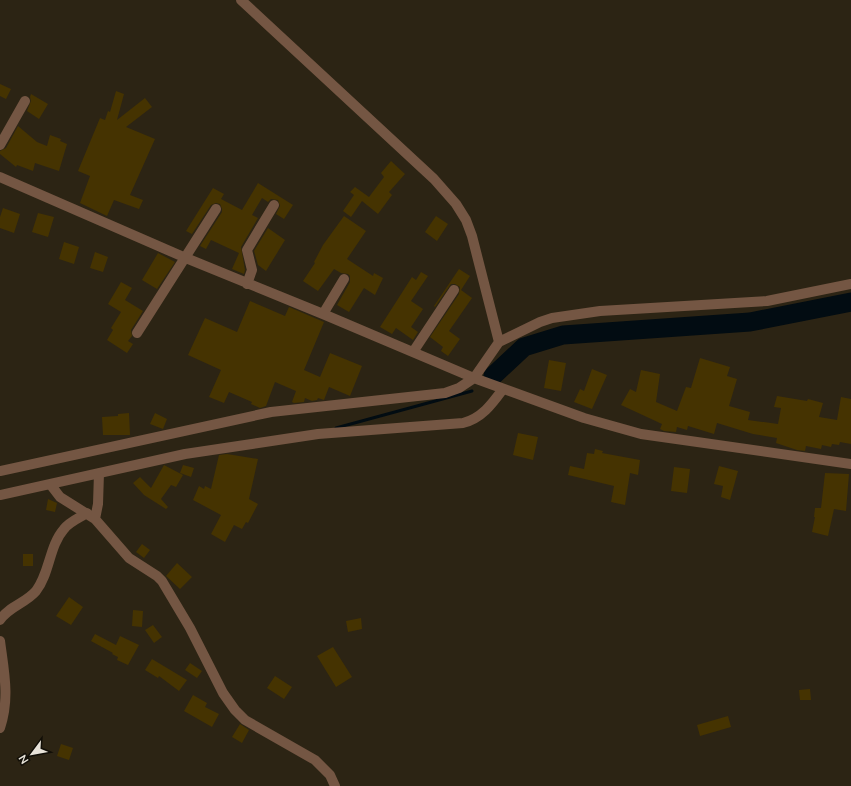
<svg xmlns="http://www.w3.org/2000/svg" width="851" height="786" font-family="'Nunito Sans',sans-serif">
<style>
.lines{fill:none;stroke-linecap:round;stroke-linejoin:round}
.stream{stroke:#020c12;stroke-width:3}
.river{stroke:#020c12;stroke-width:19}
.building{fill:#453301}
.minor{stroke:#745643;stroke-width:10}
</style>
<rect width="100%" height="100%" fill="#2c2414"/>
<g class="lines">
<path class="stream" d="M 336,428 L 472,391"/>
<path class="river" d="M 493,376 L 524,347 L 563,335 L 750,322 L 851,302"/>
</g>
<path class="building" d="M 0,84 L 11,89 L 6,99 L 0,96 Z
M 116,91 L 124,94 L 117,120 L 145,98 L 152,107 L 126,127 L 155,139 L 130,195 L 143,200 L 139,209 L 114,200 L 107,216 L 80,203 L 90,176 L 78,171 L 100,118 L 105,120 L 108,111 L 110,112 Z
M 31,94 L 48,104 L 39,119 L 27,111 L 31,101 L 30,97 Z
M 18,126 L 37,142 L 47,146 L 50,135 L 61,139 L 60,141 L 67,144 L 59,171 L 35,163 L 33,171 L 17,165 L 16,167 L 0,154 L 0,151 L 6,148 Z
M 391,161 L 405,174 L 389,192 L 392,195 L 378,214 L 362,201 L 351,217 L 343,211 L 354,195 L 350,192 L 355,187 L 369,197 L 384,177 L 381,173 Z
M 258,183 L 293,205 L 284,219 L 276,214 L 280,206 L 278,200 L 271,199 L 268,202 L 262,198 L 252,215 L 258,218 L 241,247 L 245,270 L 244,274 L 232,269 L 239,253 L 211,240 L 206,249 L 200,246 L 222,212 L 222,209 L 220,204 L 216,203 L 211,205 L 192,234 L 186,231 L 213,188 L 224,194 L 221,199 L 242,210 Z
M 3,208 L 20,214 L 14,233 L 0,228 L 0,217 Z
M 38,213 L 54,217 L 48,237 L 32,232 Z
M 344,216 L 366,231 L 347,259 L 373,276 L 374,273 L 383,278 L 375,295 L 364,288 L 349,312 L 337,305 L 350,282 L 350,276 L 348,274 L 341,273 L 334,269 L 318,291 L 303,281 L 315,263 L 314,262 L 323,245 Z
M 436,216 L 448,224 L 437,241 L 425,232 Z
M 268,228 L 285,240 L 266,271 L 258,265 L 254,251 Z
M 64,242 L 79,247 L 74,264 L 59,259 Z
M 95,252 L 108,257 L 103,272 L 90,268 Z
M 158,253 L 175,262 L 157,289 L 142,280 Z
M 459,269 L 470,276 L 461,290 L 472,298 L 449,331 L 460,339 L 448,356 L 441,351 L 443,347 L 430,337 L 459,294 L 460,287 L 455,284 L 451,284 L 435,307 L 434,306 Z
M 421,272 L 428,276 L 411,301 L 423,309 L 411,327 L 418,332 L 413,340 L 396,328 L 392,334 L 380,327 L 412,277 L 416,280 Z
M 121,282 L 132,288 L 125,300 L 143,311 L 131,330 L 132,336 L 128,341 L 133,344 L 127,353 L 107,340 L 113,330 L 111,328 L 121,312 L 108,304 Z
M 250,301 L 285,316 L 289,307 L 324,322 L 304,370 L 320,377 L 330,353 L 362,366 L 350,396 L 329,387 L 324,400 L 318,398 L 317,400 L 312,401 L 305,398 L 304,402 L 294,403 L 292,402 L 296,391 L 275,382 L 266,406 L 260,408 L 251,404 L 252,402 L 229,392 L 224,403 L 209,397 L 221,370 L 188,355 L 205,318 L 237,332 Z
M 700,358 L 730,367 L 727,376 L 737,379 L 729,406 L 750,412 L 748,420 L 778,424 L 781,408 L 774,407 L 777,396 L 807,401 L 808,399 L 823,403 L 819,417 L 837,420 L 841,397 L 851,399 L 851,444 L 840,442 L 839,445 L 832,444 L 831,447 L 822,445 L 821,449 L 806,446 L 805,451 L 797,450 L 776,443 L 777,438 L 753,434 L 717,423 L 714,434 L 688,426 L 687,430 L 677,427 L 676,432 L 664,431 L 660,429 L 662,424 L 621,405 L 630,389 L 636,392 L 641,370 L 660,374 L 656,402 L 677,411 L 686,387 L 691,388 Z
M 549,360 L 566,363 L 561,391 L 544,388 Z
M 592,369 L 607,375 L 592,409 L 574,402 L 580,389 L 584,391 Z
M 129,413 L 130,435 L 103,435 L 102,417 L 118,416 L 118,414 Z
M 155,413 L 167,419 L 163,429 L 150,424 Z
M 518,433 L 538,437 L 533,460 L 513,455 Z
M 595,449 L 603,451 L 602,453 L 640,460 L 638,475 L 630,473 L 625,505 L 611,502 L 614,486 L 568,475 L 570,466 L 584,469 L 587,453 L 594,454 Z
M 227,454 L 258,459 L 249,499 L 258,504 L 248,523 L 246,522 L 242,529 L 234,525 L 225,542 L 211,534 L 221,515 L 193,500 L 199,486 L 204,489 L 205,486 L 211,489 L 219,455 Z
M 164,465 L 183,475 L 176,487 L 171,485 L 161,499 L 168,507 L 166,509 L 144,495 L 133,483 L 140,477 L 151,488 Z
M 183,465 L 194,468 L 191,477 L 180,473 Z
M 719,466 L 738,471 L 730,500 L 721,497 L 723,486 L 714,484 Z
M 674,467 L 690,469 L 687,493 L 671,491 Z
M 825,473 L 849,474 L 846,511 L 834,509 L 828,536 L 812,532 L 815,517 L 814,517 L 815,508 L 821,508 Z
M 48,499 L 57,503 L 55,512 L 46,510 Z
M 142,544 L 150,550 L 144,558 L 136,552 Z
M 23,554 L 33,554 L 33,566 L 23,566 Z
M 177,563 L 192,577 L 180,589 L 166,576 Z
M 69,597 L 83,607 L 71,625 L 56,616 Z
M 133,610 L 143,611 L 142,627 L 132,626 Z
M 361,618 L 362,629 L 348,632 L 346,621 Z
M 153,625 L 162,637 L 154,643 L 145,630 Z
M 95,634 L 116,645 L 120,636 L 139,645 L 128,665 L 117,660 L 118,657 L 112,654 L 113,653 L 91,641 Z
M 333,647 L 352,677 L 336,687 L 317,656 Z
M 152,659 L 187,680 L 179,691 L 159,676 L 158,678 L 145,670 Z
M 190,663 L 202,671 L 197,678 L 185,670 Z
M 275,676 L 292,687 L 284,699 L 267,688 Z
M 810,689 L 811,700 L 800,700 L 799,690 Z
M 193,695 L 207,703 L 205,707 L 219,714 L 212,727 L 184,711 Z
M 728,716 L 731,727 L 700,736 L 697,725 Z
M 240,724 L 249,730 L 242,743 L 232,737 Z
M 61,744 L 73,748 L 69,760 L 57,756 Z"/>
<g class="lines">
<path class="minor" d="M 241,0 L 434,179 L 456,204 L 466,220 L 472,236 L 499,342
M 0,145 L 25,101
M 0,177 L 186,258 L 323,314 L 474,378 L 584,418 L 641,434 L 851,464
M 247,284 L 252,270 L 247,250 L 274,205
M 323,314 L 344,279
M 137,333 L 216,209
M 413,352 L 454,290
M 0,471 L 271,412 L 445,393 L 459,388 L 474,378 L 499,342 L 540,322 L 552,318 L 600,311 L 767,301 L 851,284
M 50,484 L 60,497 L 95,519 L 129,558 L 157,576 L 162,581 L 190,628 L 223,693 L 235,710 L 245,720 L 315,760 L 330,775 L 335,786
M 0,495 L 185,454 L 318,434 L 463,423 C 482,418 492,404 503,389
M 95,519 L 98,504 L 99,473
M 0,620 C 8,607 26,603 36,591 C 50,573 49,546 64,529 C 69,522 79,518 87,513
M 0,641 C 4,672 10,698 0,728"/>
</g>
<g transform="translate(32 754) rotate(238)" stroke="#110e07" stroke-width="3" paint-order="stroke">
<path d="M0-3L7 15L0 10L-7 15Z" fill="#e8e3d9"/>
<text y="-6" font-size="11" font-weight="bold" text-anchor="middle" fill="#e8e3d9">N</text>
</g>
</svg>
